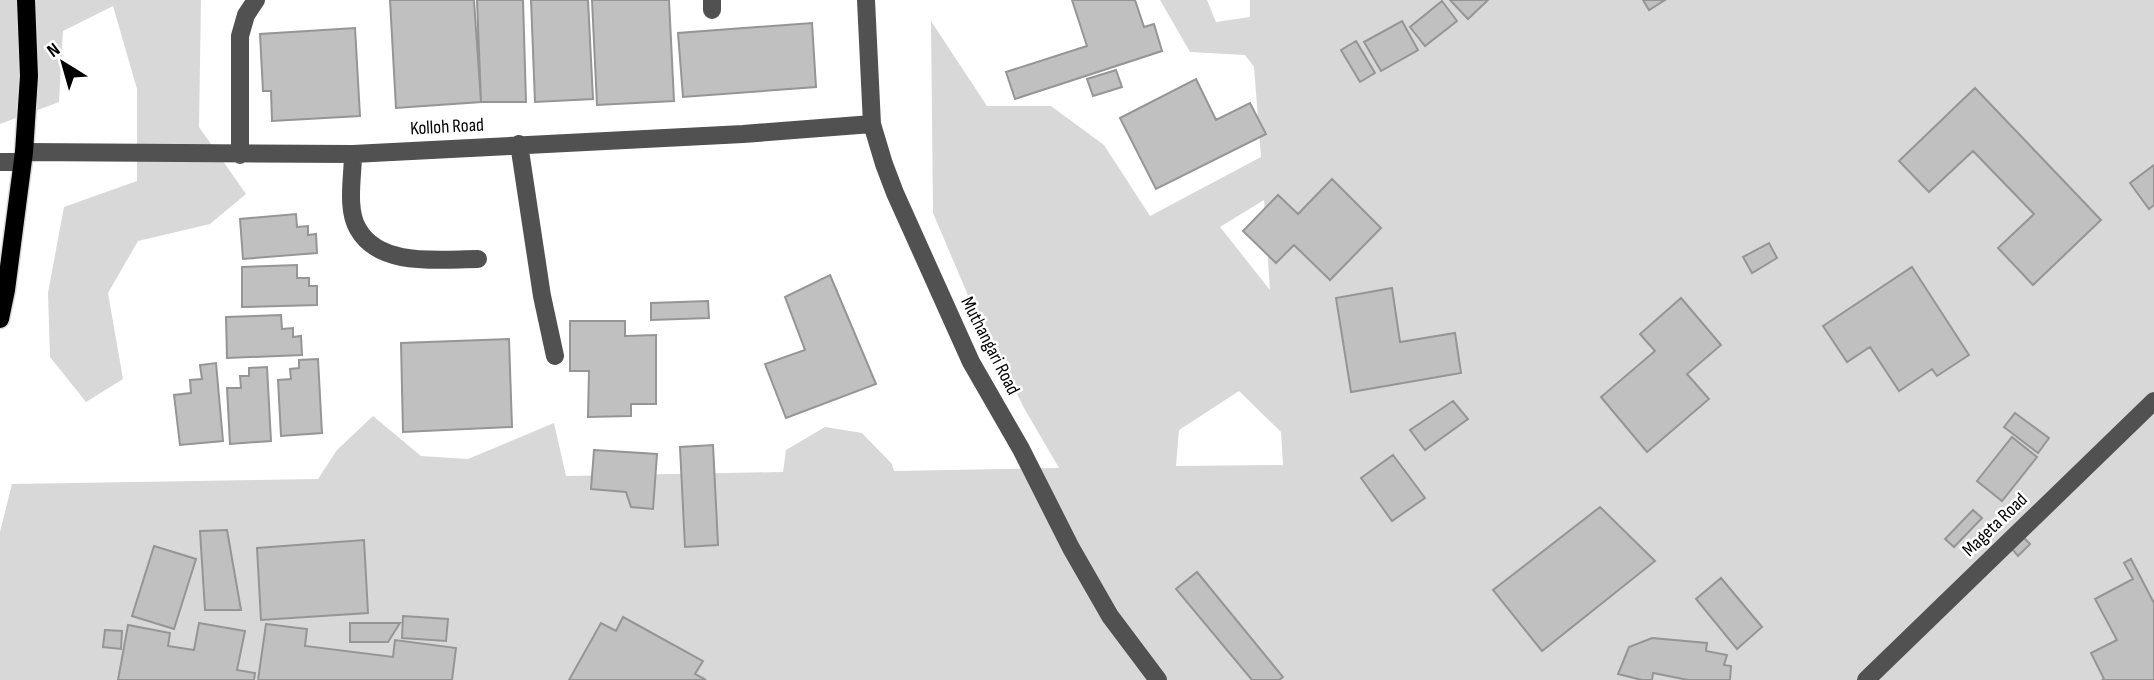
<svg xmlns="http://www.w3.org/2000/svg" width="2154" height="680" font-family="'Sofia Sans Condensed',sans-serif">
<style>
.green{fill:#d8d8d8;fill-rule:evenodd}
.building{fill:#c0c0c0;stroke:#959595;stroke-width:2}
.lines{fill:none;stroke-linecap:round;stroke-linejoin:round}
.major-casing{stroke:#dbdbdb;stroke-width:21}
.minor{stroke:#515151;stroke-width:18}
.major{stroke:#000;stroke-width:18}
.labels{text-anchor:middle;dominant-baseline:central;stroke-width:5;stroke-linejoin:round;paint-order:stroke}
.street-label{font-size:19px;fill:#000;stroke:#fff}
</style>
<rect width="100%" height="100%" fill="#fff"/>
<path class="green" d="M 0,0 L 201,0 L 199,127 L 246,194 L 210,224 L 138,241 L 108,293 L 123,379 L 86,402 L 50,357 L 48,293 L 64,207 L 137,181 L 137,89 L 113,6 L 63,31 L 59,102 L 0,124 Z
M 1160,0 L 1207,0 L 1216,22 L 1250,17 L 1250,0 L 2154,0 L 2154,680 L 0,680 L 0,532 L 12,484 L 318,479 L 337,450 L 373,416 L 421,456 L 468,459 L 554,423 L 566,476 L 783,472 L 786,450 L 825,427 L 862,433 L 892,464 L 894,471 L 1059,468 L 1024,408 L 970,300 L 933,213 L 931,21 L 987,106 L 1051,106 L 1104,145 L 1150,216 L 1261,157 L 1254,67 L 1245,55 L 1190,52 ZM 1264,200 L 1270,290 L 1220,227 ZM 1239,391 L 1281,432 L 1283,465 L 1176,466 L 1179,430 Z"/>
<path class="building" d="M 390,0 L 474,0 L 481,102 L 396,108 Z
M 477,0 L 523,0 L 526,102 L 481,102 Z
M 531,0 L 588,0 L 593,99 L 535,102 Z
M 592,0 L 669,0 L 674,101 L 597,105 Z
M 1072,0 L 1135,0 L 1144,27 L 1154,24 L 1162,51 L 1015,99 L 1006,72 L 1087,46 Z
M 1450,0 L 1488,0 L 1468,19 Z
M 1643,0 L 1665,0 L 1649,10 Z
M 1442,1 L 1457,21 L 1425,46 L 1410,27 Z
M 1402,21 L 1418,50 L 1381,71 L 1364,42 Z
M 812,23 L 816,87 L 683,97 L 678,33 Z
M 355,28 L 360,116 L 272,121 L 271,91 L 263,91 L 260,34 Z
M 1356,41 L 1375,73 L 1360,82 L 1341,50 Z
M 1116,70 L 1122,87 L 1093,96 L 1087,79 Z
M 1196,79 L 1216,120 L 1250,103 L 1266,134 L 1156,189 L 1120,118 Z
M 1975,88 L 2101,220 L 2033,285 L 1998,248 L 2034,214 L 1973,151 L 1929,192 L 1899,161 Z
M 2154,165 L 2154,205 L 2149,209 L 2130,183 Z
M 1332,179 L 1381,228 L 1330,280 L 1294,245 L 1276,263 L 1243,231 L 1278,195 L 1298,214 Z
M 296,214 L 297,227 L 308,226 L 308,235 L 316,234 L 317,253 L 243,259 L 240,219 Z
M 1769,243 L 1777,258 L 1752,273 L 1743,257 Z
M 297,265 L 297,278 L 309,278 L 309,286 L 317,286 L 317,305 L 242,307 L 242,267 Z
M 1912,267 L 1969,355 L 1937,376 L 1932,369 L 1899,391 L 1870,347 L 1847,362 L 1823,326 Z
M 830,275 L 876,384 L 786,418 L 765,364 L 805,350 L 785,297 Z
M 1392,288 L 1400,342 L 1455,333 L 1461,373 L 1351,392 L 1336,298 Z
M 1681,298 L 1721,345 L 1687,374 L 1709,399 L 1647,452 L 1601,397 L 1655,351 L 1640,334 Z
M 708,301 L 709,318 L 651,320 L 651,303 Z
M 281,315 L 282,329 L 293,328 L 293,337 L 301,336 L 302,355 L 227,358 L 226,317 Z
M 570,321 L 625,321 L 625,336 L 656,335 L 656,404 L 631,404 L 631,416 L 588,417 L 589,371 L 570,371 Z
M 509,339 L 512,427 L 403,432 L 401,343 Z
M 318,359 L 322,433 L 281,436 L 278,380 L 291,379 L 290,369 L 299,368 L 299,360 Z
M 216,363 L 223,441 L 180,445 L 174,395 L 191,393 L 190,380 L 202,379 L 200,365 Z
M 267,367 L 271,441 L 230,444 L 227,388 L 241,388 L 240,376 L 249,376 L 249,368 Z
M 1453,401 L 1468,419 L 1425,450 L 1410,430 Z
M 2015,413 L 2049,438 L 2038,453 L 2004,427 Z
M 2012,437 L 2037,457 L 2002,501 L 1977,481 Z
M 713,445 L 718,545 L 685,547 L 680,447 Z
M 594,450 L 657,454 L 653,509 L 631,507 L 626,492 L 591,489 Z
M 1393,455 L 1425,498 L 1392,521 L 1361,478 Z
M 1600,507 L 1655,561 L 1542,651 L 1493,590 Z
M 1973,510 L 1982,518 L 1954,547 L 1945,539 Z
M 227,530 L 241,610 L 205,610 L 200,531 Z
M 2023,537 L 2030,544 L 2018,556 L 2012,549 Z
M 364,540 L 368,613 L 261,620 L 257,548 Z
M 154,546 L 196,559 L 174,629 L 132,616 Z
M 2131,559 L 2154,603 L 2154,680 L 2102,680 L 2104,679 L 2091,653 L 2117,640 L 2095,599 L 2133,579 L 2124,563 Z
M 1197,572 L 1283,677 L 1279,680 L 1252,680 L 1176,589 Z
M 1721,578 L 1762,627 L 1737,649 L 1696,599 Z
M 403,616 L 448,619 L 446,641 L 402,638 Z
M 623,617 L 703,661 L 695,674 L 706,680 L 569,680 L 601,623 L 616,631 Z
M 199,623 L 245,631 L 237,670 L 255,673 L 254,680 L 118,680 L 128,625 L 170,633 L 168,646 L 194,650 Z
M 350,623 L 400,623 L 388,642 L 350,642 Z
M 266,624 L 307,629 L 305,646 L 393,657 L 395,640 L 456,648 L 452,680 L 258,680 Z
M 105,630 L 122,631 L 121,649 L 103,647 Z
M 1652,638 L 1707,643 L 1706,651 L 1727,655 L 1724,665 L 1731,666 L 1730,680 L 1688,680 L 1653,673 L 1652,680 L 1642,680 L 1618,674 L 1629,647 Z"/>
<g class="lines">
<defs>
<path id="major" d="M 0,319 L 6,290 L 24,152 L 29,76 L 26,0"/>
</defs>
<use href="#major" class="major-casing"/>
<path class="minor" d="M 712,0 L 712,10
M 866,0 L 872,124 L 884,164 L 895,193 L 971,362 L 1021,449 L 1071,548 L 1110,616 L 1158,680
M 519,144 L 542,296 L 555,356
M 24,152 L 353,154 L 743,134 L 872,124
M 353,154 C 353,176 346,209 358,229 C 380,268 440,259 478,259
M 240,155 L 240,36 L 246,15 L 256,0
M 0,162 L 22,162
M 1866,680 L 2154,401"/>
<use href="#major" class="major"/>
</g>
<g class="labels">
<g class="street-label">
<text transform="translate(447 127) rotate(-3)">Kolloh Road</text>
<text transform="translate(990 346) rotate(63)">Muthangari Road</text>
<text transform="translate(1995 525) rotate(-44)">Mageta Road</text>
</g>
</g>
<g transform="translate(63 63) rotate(323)" stroke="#ffffff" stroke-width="5" paint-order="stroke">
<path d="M0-5L12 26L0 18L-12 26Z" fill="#000000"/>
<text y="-10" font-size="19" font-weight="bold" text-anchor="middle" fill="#000000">N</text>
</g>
</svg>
